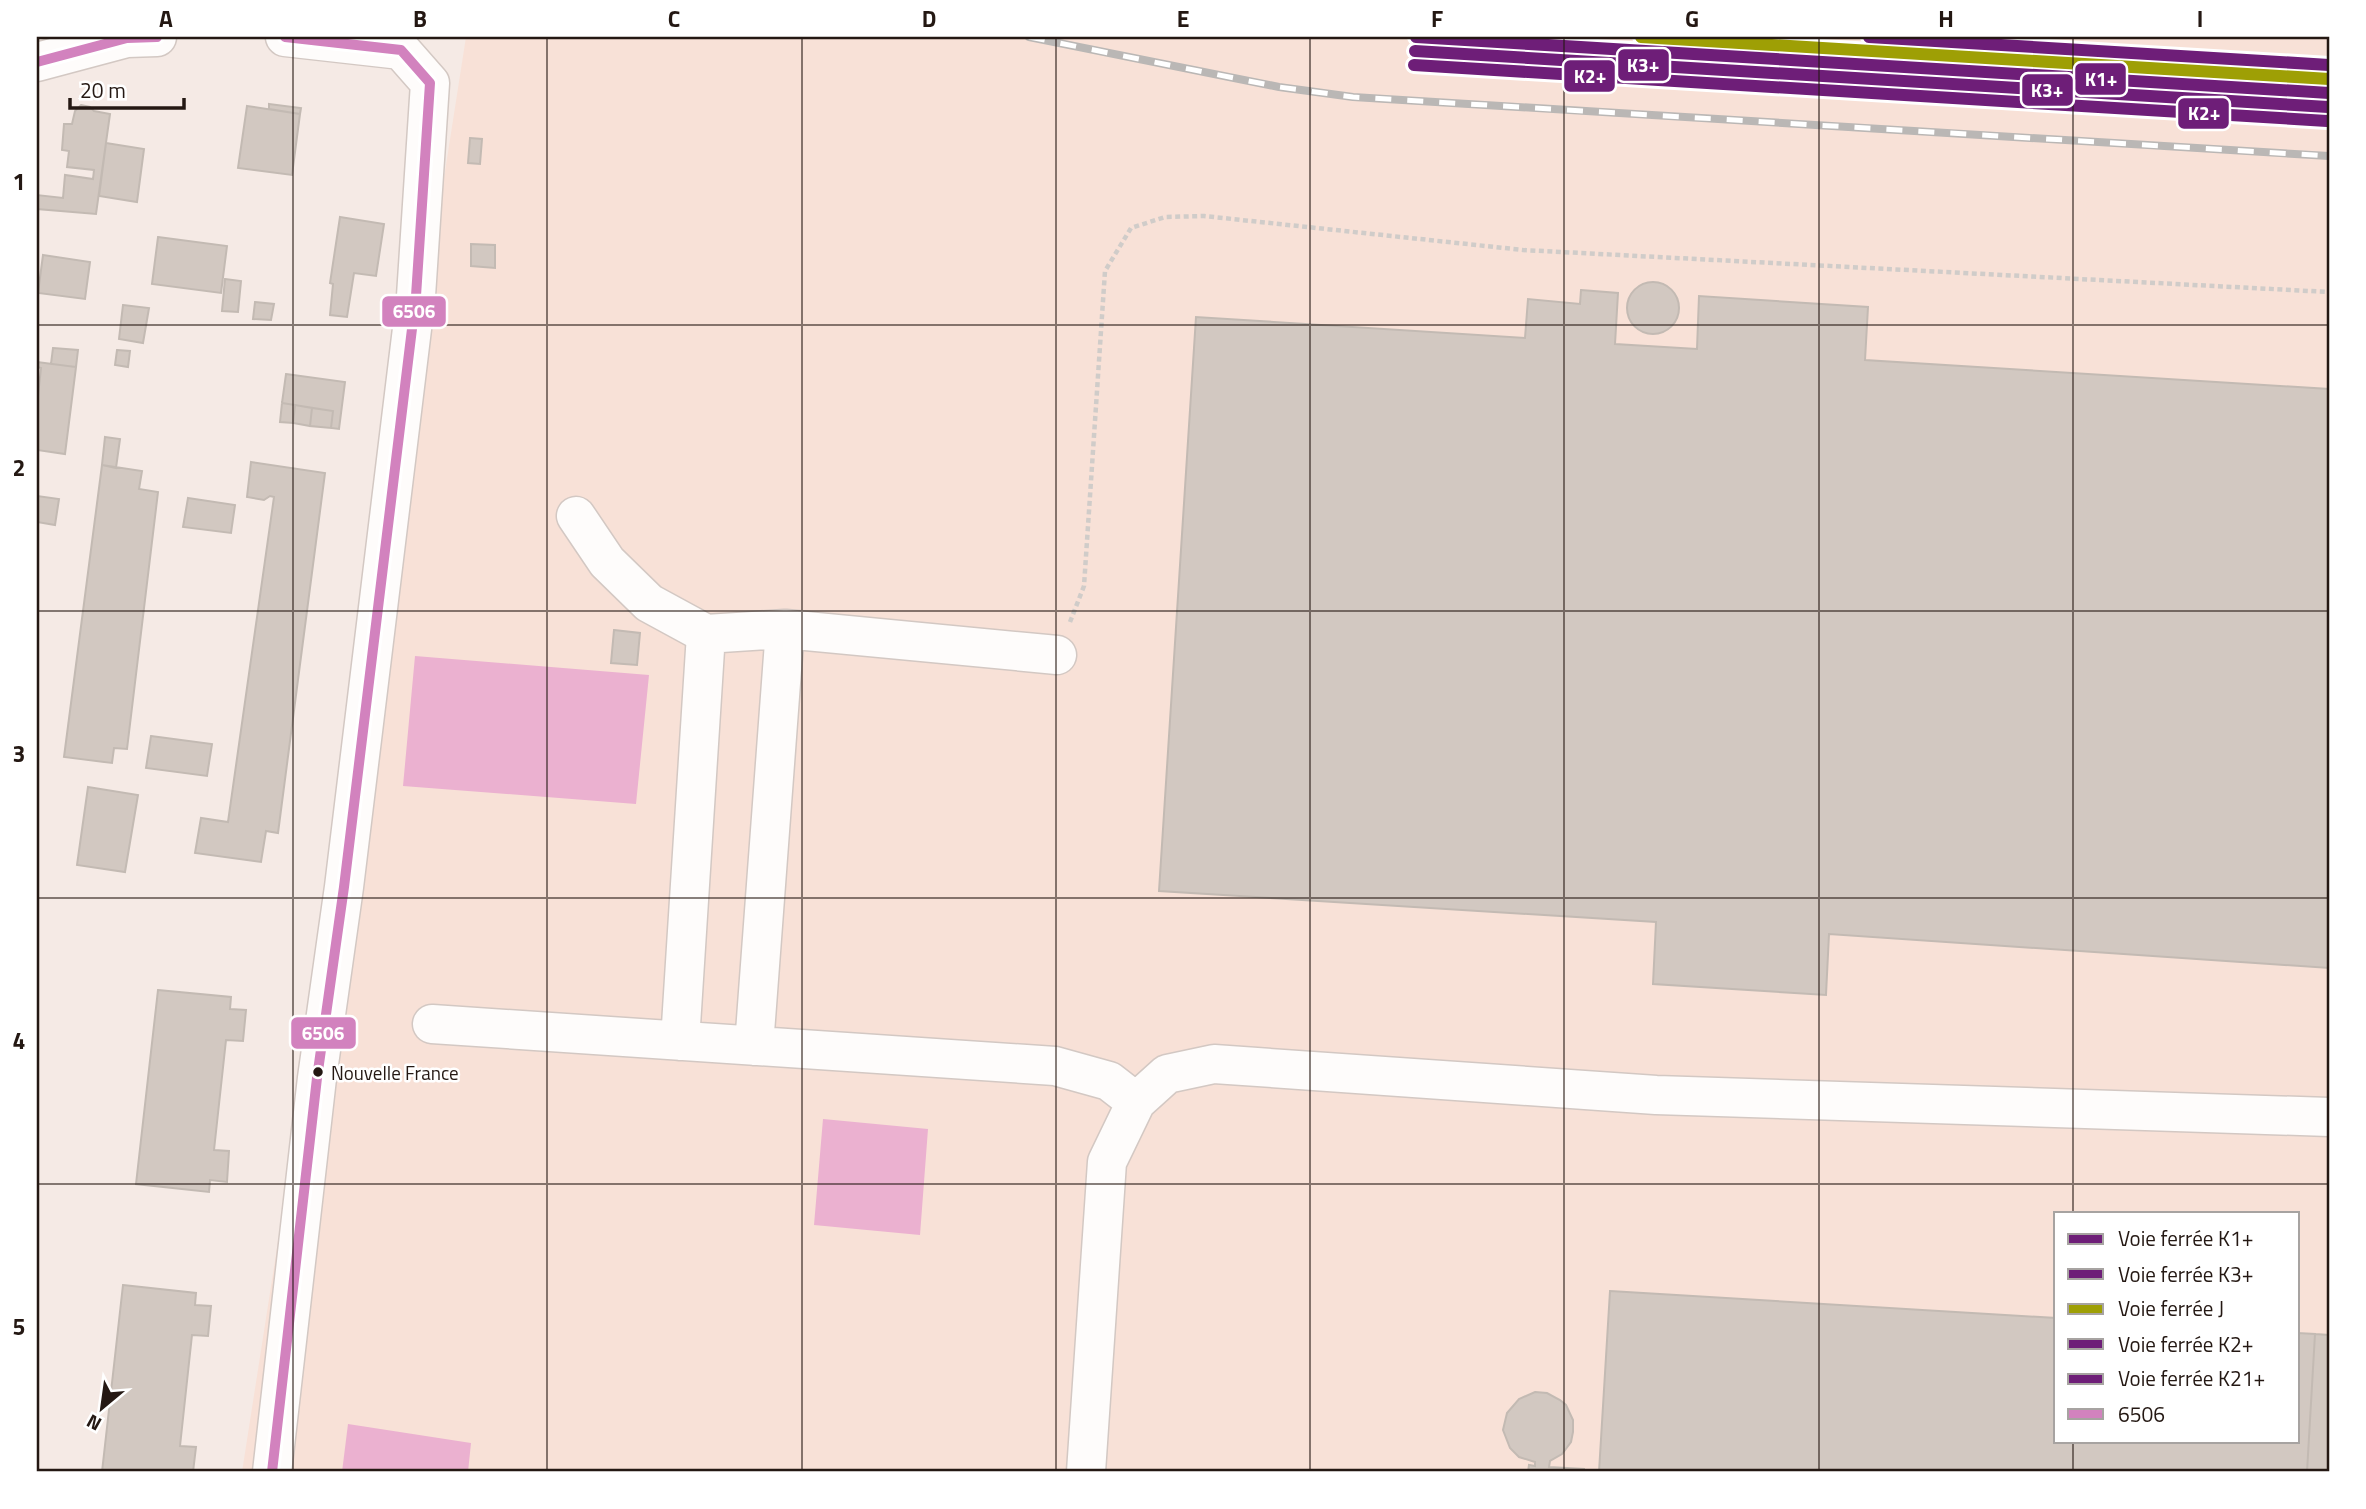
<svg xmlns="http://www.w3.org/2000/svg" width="2366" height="1509" font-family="'Titillium Web',sans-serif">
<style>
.built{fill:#f8e1d7;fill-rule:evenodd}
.water{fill:#ebb1d0}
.building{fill:#d2c8c1;stroke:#c3bab3;stroke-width:2}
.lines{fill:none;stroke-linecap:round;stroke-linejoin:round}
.minor-casing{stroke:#d3c8c3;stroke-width:41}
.path{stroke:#d0ccc9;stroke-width:4.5;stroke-dasharray:5 3.5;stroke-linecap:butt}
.minor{stroke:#fefcfb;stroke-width:38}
.rail-casing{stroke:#bab7b5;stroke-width:8}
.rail{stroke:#fff;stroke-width:5;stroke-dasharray:16;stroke-linecap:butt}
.bus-1-casing{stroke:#fff;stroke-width:16}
.bus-1{stroke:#d282be;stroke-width:10}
.rail-1-casing{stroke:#fff;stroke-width:18}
.rail-2-casing{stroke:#fff;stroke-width:18}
.rail-3-casing{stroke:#fff;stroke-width:18}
.rail-4-casing{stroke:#fff;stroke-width:18}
.rail-5-casing{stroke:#fff;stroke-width:18}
.rail-1{stroke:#6e1e78;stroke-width:12}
.rail-2{stroke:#6e1e78;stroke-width:12}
.rail-3{stroke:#9e9f05;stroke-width:12}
.rail-4{stroke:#6e1e78;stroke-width:12}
.rail-5{stroke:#6e1e78;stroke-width:12}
.grid{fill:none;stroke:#241813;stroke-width:2;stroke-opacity:0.55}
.bus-dot{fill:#241813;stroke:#fff;stroke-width:2.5}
.labels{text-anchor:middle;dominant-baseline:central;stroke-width:5;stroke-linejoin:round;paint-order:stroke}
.bus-label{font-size:19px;fill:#241813;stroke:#fff;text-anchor:start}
.line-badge{stroke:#fff;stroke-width:2.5}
.badge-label{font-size:19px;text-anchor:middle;font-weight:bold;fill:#fff}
.neatline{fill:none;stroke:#241813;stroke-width:2.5}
.grid-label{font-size:23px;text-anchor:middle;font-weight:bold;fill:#241813}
</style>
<rect width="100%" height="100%" fill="#f5eae5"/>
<path class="built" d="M 466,37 L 2329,37 L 2329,1472 L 242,1472 ZM 2056,1213 L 2298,1213 L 2298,1441 L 2056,1441 Z"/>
<path class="water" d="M 415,656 L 649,675 L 636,804 L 403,786 Z
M 823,1119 L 928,1129 L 920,1235 L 814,1225 Z
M 348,1424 L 471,1443 L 468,1472 L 342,1472 Z"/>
<path class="building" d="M 269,104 L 301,108 L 300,114 L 269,109 Z
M 81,105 L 90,107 L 94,111 L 110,114 L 96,214 L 37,209 L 37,195 L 63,198 L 65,175 L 93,179 L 94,170 L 67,167 L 69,151 L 62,150 L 64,124 L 72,124 L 75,111 Z
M 247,106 L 300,114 L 292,175 L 238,168 Z
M 470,138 L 482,139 L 480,164 L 468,163 Z
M 106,143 L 144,149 L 137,202 L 99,196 Z
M 340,217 L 384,224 L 376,276 L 354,273 L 347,317 L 330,315 L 333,284 L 330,283 Z
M 158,237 L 227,246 L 221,293 L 152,284 Z
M 471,244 L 495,245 L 495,268 L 471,266 Z
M 43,255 L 90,262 L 85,299 L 38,293 Z
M 225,279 L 241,281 L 238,312 L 222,311 Z
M1627 308a26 26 0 1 1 52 0a26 26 0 1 1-52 0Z
M 1581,290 L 1618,293 L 1615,344 L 1697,349 L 1699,296 L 1868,307 L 1865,360 L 2329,389 L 2329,968 L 1829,934 L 1826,995 L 1653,984 L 1656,922 L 1159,891 L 1196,317 L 1525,338 L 1528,299 L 1580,304 Z
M 255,302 L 274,304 L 271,320 L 253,319 Z
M 123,305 L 149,308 L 143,343 L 119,339 Z
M 53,348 L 78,350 L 76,367 L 51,364 Z
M 117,350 L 130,351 L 128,367 L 115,365 Z
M 37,362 L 76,367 L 65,454 L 37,450 L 37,405 L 41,368 L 37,367 Z
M 286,374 L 345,382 L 339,429 L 331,428 L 333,411 L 282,403 Z
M 282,403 L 295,405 L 293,423 L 280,422 Z
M 295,405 L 312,408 L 310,426 L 293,423 Z
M 312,408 L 333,411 L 331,428 L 310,426 Z
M 105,437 L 120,439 L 116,468 L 102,465 Z
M 251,462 L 325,473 L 278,833 L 266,831 L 261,862 L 195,853 L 201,818 L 228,822 L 274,497 L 270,496 L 264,500 L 247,497 Z
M 102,465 L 142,471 L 139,489 L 158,492 L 127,749 L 114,748 L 112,763 L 64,757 Z
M 37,496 L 59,499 L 55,525 L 37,522 Z
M 188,498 L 235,505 L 231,533 L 183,527 Z
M 614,630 L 640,633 L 637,665 L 611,663 Z
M 151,736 L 212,744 L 207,776 L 146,768 Z
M 88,787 L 138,795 L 125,872 L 77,865 Z
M 158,990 L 231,997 L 230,1009 L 246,1010 L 243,1041 L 226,1040 L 214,1150 L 229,1151 L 227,1182 L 210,1180 L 209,1192 L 136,1184 Z
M 123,1285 L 196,1293 L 195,1305 L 211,1306 L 208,1336 L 192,1335 L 180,1446 L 196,1447 L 193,1472 L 102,1472 Z
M 1610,1291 L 2056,1318 L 2056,1441 L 2298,1441 L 2298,1333 L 2315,1334 L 2307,1472 L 1599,1472 Z
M 2315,1334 L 2329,1335 L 2329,1472 L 2307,1472 Z
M 1535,1392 L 1547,1393 L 1560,1400 L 1566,1405 L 1573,1420 L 1573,1432 L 1571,1442 L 1562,1454 L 1550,1461 L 1549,1467 L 1584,1469 L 1584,1472 L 1528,1472 L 1529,1465 L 1535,1466 L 1535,1462 L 1519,1457 L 1510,1448 L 1503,1430 L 1507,1413 L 1519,1399 Z"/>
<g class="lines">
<defs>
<path id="minor" d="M 37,62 L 127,38 L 157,37
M 576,516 L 607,562 L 649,603 L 706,634 L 785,629 L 754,1046
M 785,629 L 1057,655
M 432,1024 L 1055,1066 L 1109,1081 L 1136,1102
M 680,1041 L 706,634
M 272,1472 L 317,1078 L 344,887 L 416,296 L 430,83 L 401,50 L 285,37
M 1086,1472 L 1107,1162 L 1136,1102 L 1167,1074 L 1214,1064 L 1656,1095 L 2329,1117"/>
</defs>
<use href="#minor" class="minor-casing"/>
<path class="path" d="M 1070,622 L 1084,586 L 1105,271 L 1131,228 L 1165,217 L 1204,216 L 1523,250 L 2329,292"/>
<use href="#minor" class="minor"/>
<defs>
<path id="rail" d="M 1029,37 L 1279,87 L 1353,97 L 2329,156"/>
</defs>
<use href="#rail" class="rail-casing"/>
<use href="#rail" class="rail"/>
<defs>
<path id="bus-1" d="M 37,62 L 127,38 L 157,37
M 272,1472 L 317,1078 L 344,887 L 416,296 L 430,83 L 401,50 L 285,37"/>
</defs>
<use href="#bus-1" class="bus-1-casing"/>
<use href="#bus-1" class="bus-1"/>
<defs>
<path id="rail-1" d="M 1416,37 L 2329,93"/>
<path id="rail-2" d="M 1415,51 L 2328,107"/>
<path id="rail-3" d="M 1641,37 L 2329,79"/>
<path id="rail-4" d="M 1414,65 L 2327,121"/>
<path id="rail-5" d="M 1869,37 L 2329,65"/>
</defs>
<use href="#rail-1" class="rail-1-casing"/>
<use href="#rail-2" class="rail-2-casing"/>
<use href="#rail-3" class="rail-3-casing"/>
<use href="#rail-4" class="rail-4-casing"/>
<use href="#rail-5" class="rail-5-casing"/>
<use href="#rail-1" class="rail-1"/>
<use href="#rail-2" class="rail-2"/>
<use href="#rail-3" class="rail-3"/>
<use href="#rail-4" class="rail-4"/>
<use href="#rail-5" class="rail-5"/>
</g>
<path class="grid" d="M 293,37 L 293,1472M 547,37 L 547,1472M 802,37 L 802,1472M 1056,37 L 1056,1472M 1310,37 L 1310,1472M 1564,37 L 1564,1472M 1819,37 L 1819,1472M 2073,37 L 2073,1213M 37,325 L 2329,325M 37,611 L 2329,611M 37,898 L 2329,898M 37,1184 L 2329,1184M 2073,1441 L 2073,1472"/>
<circle class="bus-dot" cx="318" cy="1072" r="6"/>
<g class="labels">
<g class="bus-label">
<text x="331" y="1072">Nouvelle France</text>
</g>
</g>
<g class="line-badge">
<rect x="1617" y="48" width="53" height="34" rx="7" fill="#6e1e78"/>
<rect x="1563" y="59" width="53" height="34" rx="7" fill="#6e1e78"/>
<rect x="2074" y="62" width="53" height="34" rx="7" fill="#6e1e78"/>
<rect x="2021" y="73" width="53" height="34" rx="7" fill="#6e1e78"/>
<rect x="2177" y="97" width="53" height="33" rx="7" fill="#6e1e78"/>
<rect x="381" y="295" width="66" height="33" rx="7" fill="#d282be"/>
<rect x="290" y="1016" width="67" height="34" rx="7" fill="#d282be"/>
</g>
<g class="badge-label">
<text x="1643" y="72">K3+</text>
<text x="1590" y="83">K2+</text>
<text x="2101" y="86">K1+</text>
<text x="2047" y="97">K3+</text>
<text x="2204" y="120">K2+</text>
<text x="414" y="318">6506</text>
<text x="323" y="1040">6506</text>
</g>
<rect width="2366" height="1509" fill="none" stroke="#ffffff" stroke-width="77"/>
<rect x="2054" y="1212" width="245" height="231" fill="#ffffff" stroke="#a7a3a1" stroke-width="2"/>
<rect x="2068" y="1234" width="35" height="10" fill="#6e1e78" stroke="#a7a3a1" stroke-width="2"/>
<text x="2118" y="1246" font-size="21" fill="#241813">Voie ferrée K1+</text>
<rect x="2068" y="1269" width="35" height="10" fill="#6e1e78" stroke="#a7a3a1" stroke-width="2"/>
<text x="2118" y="1282" font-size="21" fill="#241813">Voie ferrée K3+</text>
<rect x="2068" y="1304" width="35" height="10" fill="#9e9f05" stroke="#a7a3a1" stroke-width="2"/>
<text x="2118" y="1316" font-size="21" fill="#241813">Voie ferrée J</text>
<rect x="2068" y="1339" width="35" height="10" fill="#6e1e78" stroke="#a7a3a1" stroke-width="2"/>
<text x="2118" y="1352" font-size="21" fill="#241813">Voie ferrée K2+</text>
<rect x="2068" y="1374" width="35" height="10" fill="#6e1e78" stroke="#a7a3a1" stroke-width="2"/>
<text x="2118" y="1386" font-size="21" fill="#241813">Voie ferrée K21+</text>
<rect x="2068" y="1409" width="35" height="10" fill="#d282be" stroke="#a7a3a1" stroke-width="2"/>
<text x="2118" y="1422" font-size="21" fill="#241813">6506</text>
<g transform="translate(102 1408) rotate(209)" stroke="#ffffff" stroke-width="5" paint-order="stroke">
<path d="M0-5L12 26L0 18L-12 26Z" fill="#241813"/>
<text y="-10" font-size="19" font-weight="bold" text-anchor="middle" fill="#241813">N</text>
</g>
<path d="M70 98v10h114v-10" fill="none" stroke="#241813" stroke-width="3.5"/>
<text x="80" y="98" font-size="21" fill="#241813" stroke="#ffffff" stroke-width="5" paint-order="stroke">20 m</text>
<rect x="38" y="38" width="2290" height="1432" class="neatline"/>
<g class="grid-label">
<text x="166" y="27">A</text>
<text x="420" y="27">B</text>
<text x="674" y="27">C</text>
<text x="929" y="27">D</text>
<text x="1183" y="27">E</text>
<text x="1437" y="27">F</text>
<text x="1692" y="27">G</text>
<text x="1946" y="27">H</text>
<text x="2200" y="27">I</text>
<text x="19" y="190">1</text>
<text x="19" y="476">2</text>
<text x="19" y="762">3</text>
<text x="19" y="1049">4</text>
<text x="19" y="1335">5</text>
</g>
</svg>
